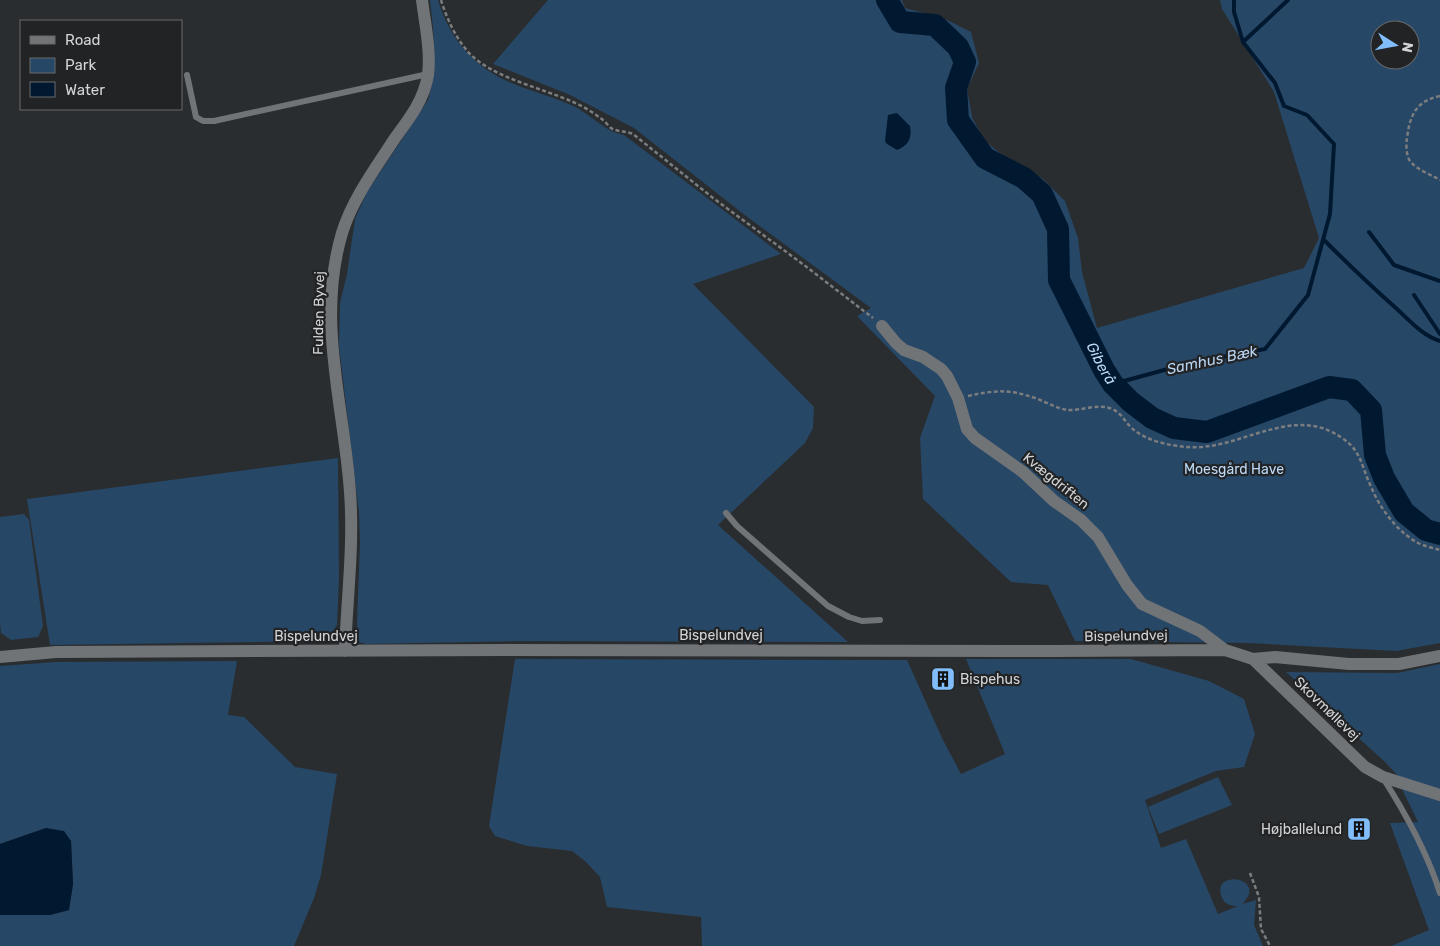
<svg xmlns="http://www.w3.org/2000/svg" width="1440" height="946" font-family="Rubik,sans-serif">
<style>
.green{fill:#274766;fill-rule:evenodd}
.water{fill:#001931}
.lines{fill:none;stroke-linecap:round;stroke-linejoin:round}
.stream{stroke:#001931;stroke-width:4}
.river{stroke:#001931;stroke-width:22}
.path{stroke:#7b7d7f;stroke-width:2.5;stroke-dasharray:4 2.5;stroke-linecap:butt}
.lane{stroke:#717477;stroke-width:6}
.street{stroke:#717477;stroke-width:12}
.labels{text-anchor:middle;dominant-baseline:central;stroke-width:4.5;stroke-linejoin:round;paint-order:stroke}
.street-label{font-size:14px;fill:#d3d4d6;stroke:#212325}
.park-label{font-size:14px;fill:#bdd9f6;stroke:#212325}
.poi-label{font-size:14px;fill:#d3d4d6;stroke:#212325;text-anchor:start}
.water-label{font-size:15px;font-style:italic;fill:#b8d4f1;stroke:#212325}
</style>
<rect width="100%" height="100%" fill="#2a2d2f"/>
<path class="green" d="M 430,0 L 438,0 C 448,33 466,58 497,76 C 518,88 549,95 571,105 C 590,113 603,131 624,135 L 781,254 L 693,284 L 814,407 L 813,428 L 805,443 L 718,525 L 848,642 L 518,641 L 366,644 L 359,642 L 357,623 L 360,542 L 359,513 L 339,346 L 340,303 L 347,274 L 355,219 L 367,192 L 428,100 C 438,65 434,35 430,0 Z
M 548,0 L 902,0 L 905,8 L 945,19 L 971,32 L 979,63 L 967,89 L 972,117 L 984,140 L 1013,164 L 1042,178 L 1065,201 L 1078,238 L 1082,272 L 1097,328 L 1304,268 L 1319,238 L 1274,92 L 1222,9 L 1220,0 L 1440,0 L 1440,643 L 1396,651 L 1247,643 L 1075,641 L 1048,585 L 1011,582 L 923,499 L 920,438 L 935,396 L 857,316 L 871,308 L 746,216 L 634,128 L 570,95 L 493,64 ZM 1380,30 L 1410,30 L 1410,60 L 1380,60 Z
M 338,458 L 339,578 L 337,625 L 327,641 L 50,645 L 27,499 Z
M 24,514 L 29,520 L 43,626 L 38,637 L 11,640 L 1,633 L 0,623 L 0,517 Z
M 515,659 L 907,660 L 942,738 L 961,774 L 1005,754 L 966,659 L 1131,659 L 1209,681 L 1244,699 L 1255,734 L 1244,767 L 1216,771 L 1145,800 L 1161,848 L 1186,839 L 1218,914 L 1238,906 C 1232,906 1225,905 1222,898 C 1209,868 1270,877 1242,904 L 1256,900 L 1254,925 L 1263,946 L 702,946 L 701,917 L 607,907 L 600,877 L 585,861 L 572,851 L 527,846 L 495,836 L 489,826 Z
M 237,661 L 228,715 L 244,717 L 295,767 L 337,774 L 321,875 L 314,898 L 294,946 L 0,946 L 0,915 L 50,915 L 69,910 L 73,884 L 71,841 L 46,828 L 0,844 L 0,666 L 56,662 Z
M 1440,664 L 1440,790 L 1401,779 L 1385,762 L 1286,672 L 1397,673 Z
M 1218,777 L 1232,805 L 1159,834 L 1148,807 Z
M 1402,789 L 1440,801 L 1440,946 L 1391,946 L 1429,930 L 1390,823 L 1418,822 Z"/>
<path class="water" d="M 897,113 L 910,126 C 912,138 909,145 897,150 L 887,144 L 885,141 L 888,115 Z
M 46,828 L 64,831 L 71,841 L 73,884 L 69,910 L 50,915 L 0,915 L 0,844 Z"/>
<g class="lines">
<path class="stream" d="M 1243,42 L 1288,0
M 1369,232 L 1394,265 L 1440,281
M 1324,240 C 1348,264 1372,287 1397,309 C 1410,321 1423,336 1440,341
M 1414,295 L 1440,334
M 1113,384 L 1190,363 L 1265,349 L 1308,295 L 1330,214 L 1334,144 L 1307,115 L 1284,106 L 1275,83 L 1243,42 L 1234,12 L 1234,0"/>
<path class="river" id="s1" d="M 887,0 L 900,22 L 935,25 L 958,47 L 965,62 L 956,88 L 958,120 L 985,158 L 1024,178 L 1042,194 L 1058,229 L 1059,280 L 1104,370 L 1113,384 L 1131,402 L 1152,418 L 1174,428 L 1207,432 L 1329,387 L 1352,390 L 1371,410 L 1375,455 L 1384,478 L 1404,512 L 1426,530 L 1440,534"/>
<path class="path" d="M 441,0 C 447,19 456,39 470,54 C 494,78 542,88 573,102 C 583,106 594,113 603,120 C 606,122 608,126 611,128 C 617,132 626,131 633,134 L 713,198 L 804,265 L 873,318
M 1440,96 C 1416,101 1410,115 1407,138 C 1406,145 1406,155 1410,161 C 1417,170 1430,174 1440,180
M 968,396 C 995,390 1009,389 1035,398 C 1046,402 1056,408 1067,410 C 1081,411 1099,403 1112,409 C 1122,413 1126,424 1134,430 C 1148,441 1170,446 1188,447 C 1236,451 1285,409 1332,432 C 1363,448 1359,462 1372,489 C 1381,510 1398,532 1418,543 C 1424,546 1433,548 1440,550
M 1250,873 L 1259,897 L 1261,929 L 1270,946"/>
<path class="lane" d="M 187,75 L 196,117 L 203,121 L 214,121 L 428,74
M 726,513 L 737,526 L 828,606 L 849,617 L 862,621 L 880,620
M 1383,778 C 1406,814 1427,852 1440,893"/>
<path class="street" d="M 882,326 L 896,343 L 904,350 L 923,357 L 941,369 L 947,376 L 958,398 L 967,429 L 975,438 L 1023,472 L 1054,501 L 1081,520 L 1098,537 L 1127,585 L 1142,604 L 1200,631 L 1225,650
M 345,651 C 347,598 354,545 350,492 C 344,405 316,321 342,233 C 353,198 375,169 395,138 C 409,119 424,100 428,75 C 431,51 425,24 422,0
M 0,657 L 56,652 L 507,650 L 1051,651 L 1225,650 L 1253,659 L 1275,657 L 1349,664 L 1399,664 L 1440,656
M 1253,659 L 1365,767 L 1383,777 L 1440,795"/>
</g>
<defs>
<symbol id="building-square" viewBox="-11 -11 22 22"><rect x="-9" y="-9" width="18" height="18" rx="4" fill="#80bdfa" stroke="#212325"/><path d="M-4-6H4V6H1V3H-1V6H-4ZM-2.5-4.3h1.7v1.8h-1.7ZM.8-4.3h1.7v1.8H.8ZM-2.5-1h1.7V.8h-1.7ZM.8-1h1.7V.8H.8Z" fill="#111"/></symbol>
</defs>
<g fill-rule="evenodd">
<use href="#building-square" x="929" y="665" width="28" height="28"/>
<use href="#building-square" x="1345" y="815" width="28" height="28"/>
</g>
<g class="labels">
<g class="street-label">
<text transform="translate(319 313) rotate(-89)">Fulden Byvej</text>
<text transform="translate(1056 481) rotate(39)">Kvægdriften</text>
<text x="721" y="635">Bispelundvej</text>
<text x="316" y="636">Bispelundvej</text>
<text transform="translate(1126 636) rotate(-1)">Bispelundvej</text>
<text transform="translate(1327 709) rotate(44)">Skovmøllevej</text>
</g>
<g class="park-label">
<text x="1234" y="469">Moesgård Have</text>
</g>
<g class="poi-label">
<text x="960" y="679">Bispehus</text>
<text x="1342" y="829" text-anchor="end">Højballelund</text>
</g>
<g class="water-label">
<text transform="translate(1212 360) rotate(-12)">Samhus Bæk</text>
<text stroke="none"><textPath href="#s1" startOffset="466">Giberå</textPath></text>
</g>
</g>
<rect x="20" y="20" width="162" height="90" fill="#212325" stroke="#686a6c"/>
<rect x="30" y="36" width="25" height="8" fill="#717477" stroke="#686a6c"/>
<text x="65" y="45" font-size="15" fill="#d3d4d6">Road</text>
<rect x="30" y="58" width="25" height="15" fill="#274766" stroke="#686a6c"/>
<text x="65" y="70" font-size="15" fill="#d3d4d6">Park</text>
<rect x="30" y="82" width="25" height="15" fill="#001931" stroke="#686a6c"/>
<text x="65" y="95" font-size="15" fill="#d3d4d6">Water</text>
<g transform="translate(1395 45) rotate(101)"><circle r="24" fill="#212325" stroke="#686a6c"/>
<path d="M0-4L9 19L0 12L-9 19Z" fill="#80bdfa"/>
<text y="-8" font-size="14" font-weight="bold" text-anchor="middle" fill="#d3d4d6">N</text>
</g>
</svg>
